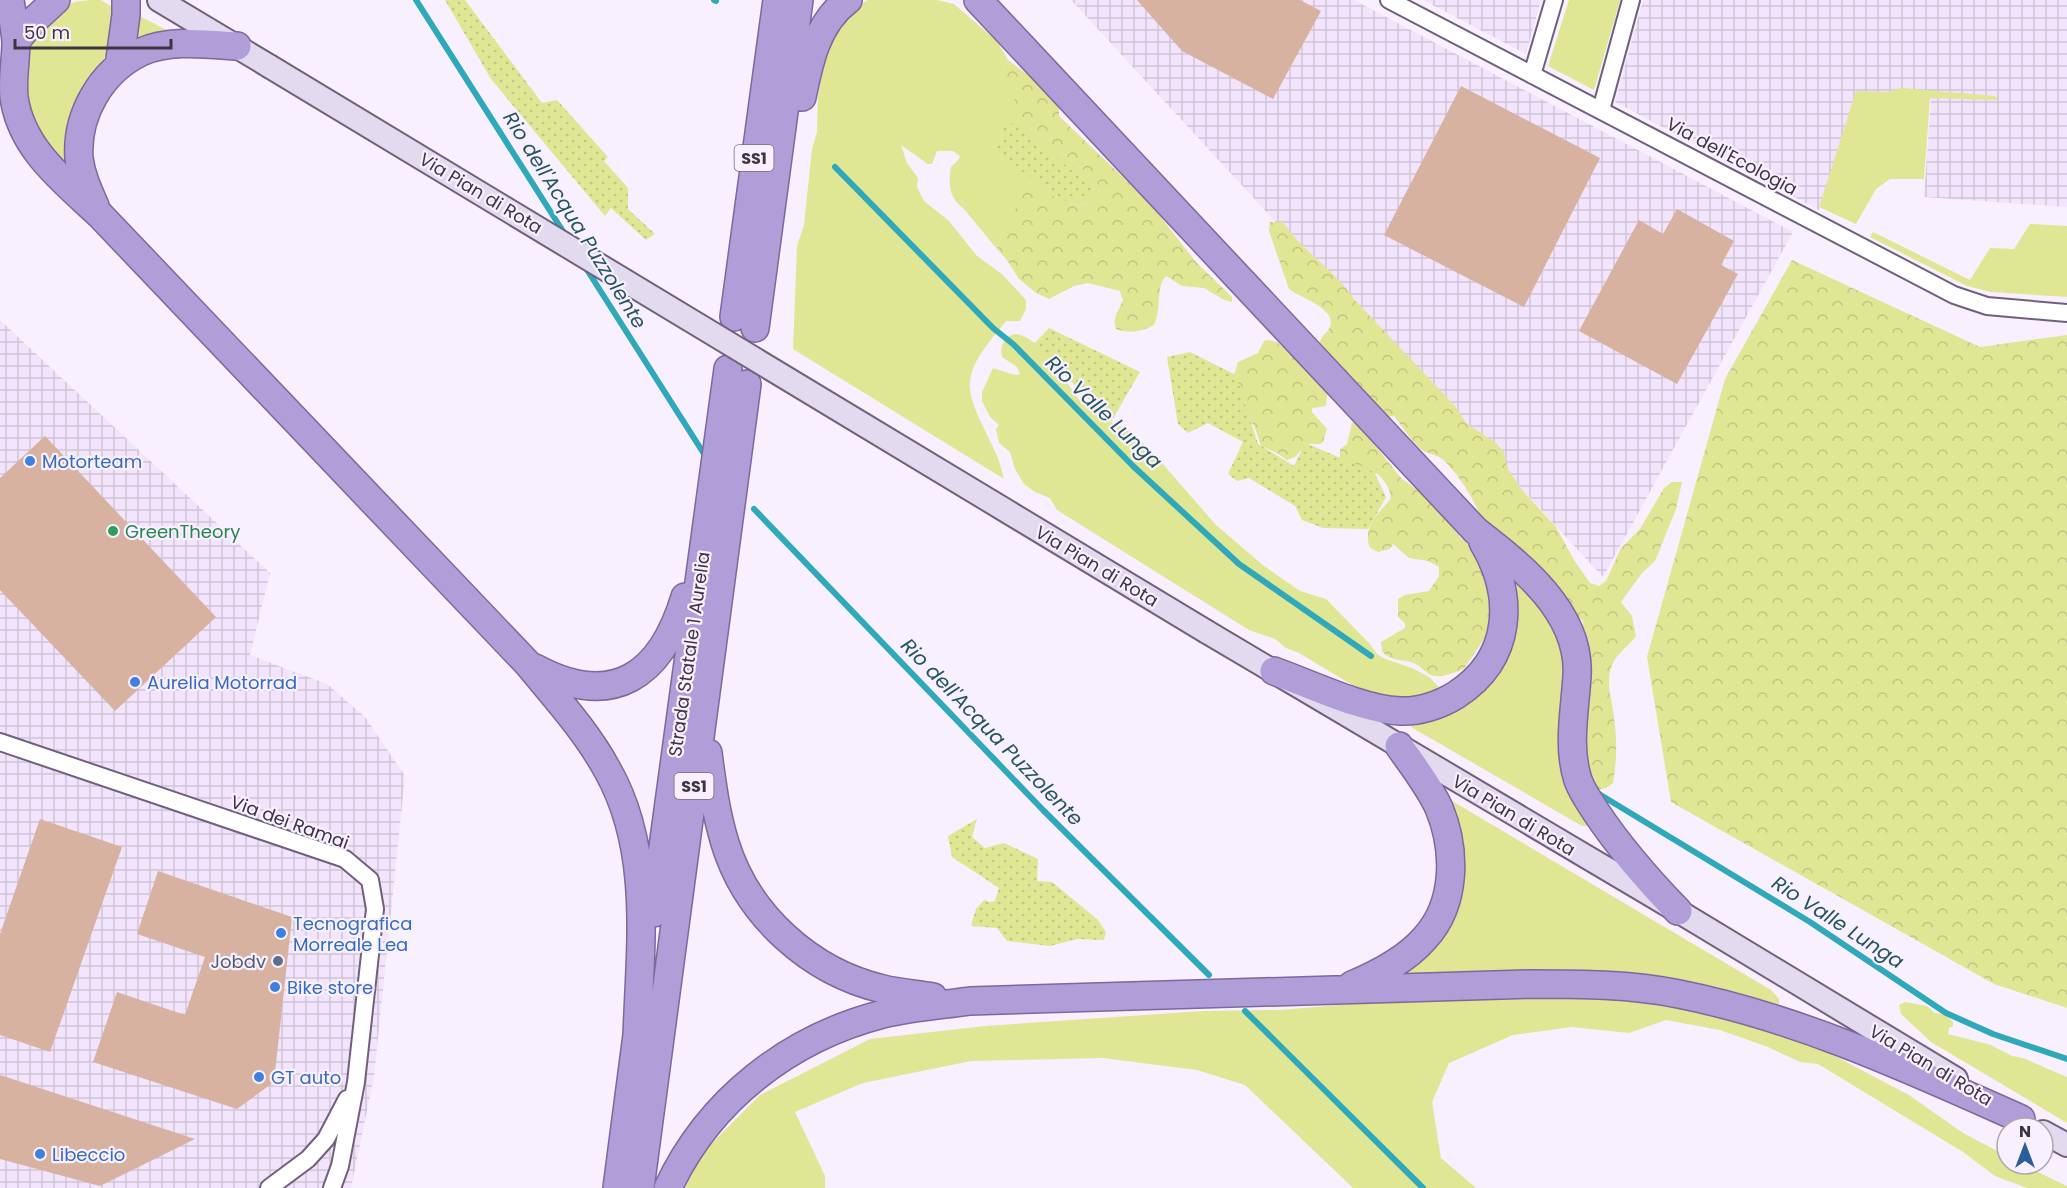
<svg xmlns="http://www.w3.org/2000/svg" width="2067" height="1188" font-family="Poppins,sans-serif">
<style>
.industrial{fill:url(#industrial-grid)}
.green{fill:#dfe694}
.forest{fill:url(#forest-crowns)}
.garden{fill:url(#garden-dots)}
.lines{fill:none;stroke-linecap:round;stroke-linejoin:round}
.stream{stroke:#2fa9ba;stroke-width:6}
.building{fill:#d7b2a1}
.minor-casing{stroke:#71607d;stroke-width:20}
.secondary-casing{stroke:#71607d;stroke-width:26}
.trunk-casing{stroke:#7b699d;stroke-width:30}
.minor{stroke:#fff;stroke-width:16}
.secondary{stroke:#e2dbf0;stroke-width:22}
.trunk{stroke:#b09ed8;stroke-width:27}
.secondary-bridge-casing{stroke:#71607d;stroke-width:26;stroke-linecap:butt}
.secondary-bridge{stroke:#e2dbf0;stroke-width:22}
.shop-dot{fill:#3f7fe0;stroke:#f8f0fe;stroke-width:2}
.leisure-dot{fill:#2e9e5b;stroke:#f8f0fe;stroke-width:2}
.service-dot{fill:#5c6f8a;stroke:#f8f0fe;stroke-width:2}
.labels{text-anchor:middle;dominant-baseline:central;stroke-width:4.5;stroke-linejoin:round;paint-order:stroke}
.shield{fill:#f8f0fe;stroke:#746c7a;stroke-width:1.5}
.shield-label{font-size:16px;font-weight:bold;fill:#3c3441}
.street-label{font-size:18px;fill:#3c3441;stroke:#f8f0fe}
.shop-label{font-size:18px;fill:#366cbe;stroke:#f8f0fe;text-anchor:start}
.leisure-label{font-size:18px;fill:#27864d;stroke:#f8f0fe;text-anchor:start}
.service-label{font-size:18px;fill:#4e5e75;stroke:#f8f0fe;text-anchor:end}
.water-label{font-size:20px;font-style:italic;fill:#23555c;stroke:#f8f0fe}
</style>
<defs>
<pattern id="industrial-grid" width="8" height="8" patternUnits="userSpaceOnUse" patternTransform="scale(1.5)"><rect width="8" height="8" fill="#f2e4fc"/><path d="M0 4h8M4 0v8" fill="none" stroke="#d0c4d9"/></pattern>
<pattern id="forest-crowns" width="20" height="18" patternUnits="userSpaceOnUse" patternTransform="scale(1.5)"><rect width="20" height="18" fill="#dfe694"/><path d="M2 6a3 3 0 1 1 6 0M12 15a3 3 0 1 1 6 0" fill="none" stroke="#c0c681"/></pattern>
<pattern id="garden-dots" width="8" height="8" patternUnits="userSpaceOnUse" patternTransform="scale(1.5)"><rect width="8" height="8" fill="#dfe694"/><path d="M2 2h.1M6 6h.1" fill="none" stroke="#c0c681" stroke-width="1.8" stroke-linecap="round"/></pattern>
</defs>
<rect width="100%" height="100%" fill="#f8f0fe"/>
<path class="industrial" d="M 1071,0 L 1354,0 L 1793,232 L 1603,577 Z
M 1423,0 L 1541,0 L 1526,54 Z
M 1643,0 L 2067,0 L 2067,207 L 1924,197 L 1931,100 L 1856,94 L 1819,210 L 1615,102 Z
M 0,320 L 270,573 L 250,655 L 327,684 L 365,717 L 405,776 L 374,1077 L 351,1188 L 0,1188 Z"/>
<path class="green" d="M 90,0 L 101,0 L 112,7 L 114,26 L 110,46 L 94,78 L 68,175 L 24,116 L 22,59 L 44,23 L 74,2 Z
M 868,0 L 936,0 L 954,4 L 997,41 L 1008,60 L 1002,76 L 1020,95 L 1012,118 L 1035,131 L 1093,178 L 1100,191 L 1092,204 L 1062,204 L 1053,198 L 1004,229 L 997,249 L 964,209 C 949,198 948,184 951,167 L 958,160 L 960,156 L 953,151 L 937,151 L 932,164 L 928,164 L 901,145 L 907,163 L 918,178 L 917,187 L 924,201 L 949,221 L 977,256 L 1002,274 L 1026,300 L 1026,309 L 1020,321 L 1006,321 C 992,339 973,358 970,381 C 967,402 989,436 997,456 C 1000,463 1002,471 1004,479 L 793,349 L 797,246 L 804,225 L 812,149 L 817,132 L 818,94 L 823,68 L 835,32 L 850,11 Z
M 1569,0 L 1620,0 L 1594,90 L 1548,66 Z
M 139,16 L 169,31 L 133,49 Z
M 1901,88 L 1995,96 L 1998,100 L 1930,98 L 1924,179 L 1890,179 L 1876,189 L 1856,224 L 1819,207 L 1856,91 L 1887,92 Z
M 2030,224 L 2067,226 L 2067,297 L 1991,292 L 1967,286 L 1870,237 L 1873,232 L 1970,280 L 1990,248 L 2014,249 Z
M 1016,334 C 1042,337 1066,384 1082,403 C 1094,417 1111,421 1126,429 C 1133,433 1140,441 1147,446 L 1216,525 L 1264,566 L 1300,591 L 1326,599 L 1369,643 L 1377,654 L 1385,659 L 1412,668 L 1429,677 L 1439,687 L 1429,696 L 1401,698 L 1369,695 L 1299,653 L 1286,648 L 1275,639 L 1249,630 L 1057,510 L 1050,498 L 1035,492 L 1024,484 L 1015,469 L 1010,452 L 999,443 L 996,429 L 999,425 L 990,417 L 982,401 L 982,392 L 993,368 L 1015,375 L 1020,374 L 1017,367 L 1002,357 C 999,346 1005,335 1016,334 Z
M 1510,579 L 1520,579 L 1563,640 L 1591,823 L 1589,826 L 1582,826 L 1411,727 L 1415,719 L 1471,694 Z
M 1452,801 L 1771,990 L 1779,999 L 1779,1004 L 1776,1007 L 1394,979 L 1433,941 L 1448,803 Z
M 1599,996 L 1711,1011 L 1812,1044 L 1909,1095 L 1963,1133 L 2007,1156 L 2007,1164 L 2021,1164 L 2067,1186 L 2067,1188 L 2027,1188 L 1995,1176 L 1963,1152 L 1818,1064 L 1800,1062 L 1768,1047 L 1720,1030 L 1666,1020 L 1629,1033 L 1572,1027 L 1513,1035 L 1449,1063 L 1432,1102 L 1441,1158 L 1476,1188 L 1353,1188 L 1245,1085 L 1197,1070 L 1103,1058 L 971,1061 L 863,1083 L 795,1112 L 825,1176 L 825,1188 L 685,1188 L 703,1152 L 760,1095 L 870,1039 L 985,1026 L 1203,1011 L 1280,1010 L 1424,998 Z
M 1905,1002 L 1927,1006 L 1935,1013 L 1945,1014 L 1953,1022 L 1953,1026 L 1949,1028 L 1948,1034 L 1991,1045 L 2012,1056 L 2023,1058 L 2067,1077 L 2067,1123 L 1931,1042 L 1901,1014 L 1899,1005 Z"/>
<path class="forest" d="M 1008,60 L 1039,83 L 1059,106 L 1059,116 L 1148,201 L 1196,262 L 1232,297 L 1232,302 L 1224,300 L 1204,288 L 1182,286 L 1166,276 C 1155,287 1162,310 1154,325 C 1141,332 1130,334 1116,329 C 1112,316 1119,311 1123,300 L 1120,291 L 1088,283 L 1074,286 L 1049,299 L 1036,293 L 1019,279 L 1007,260 L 997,249 L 1004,229 L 1028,186 L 1046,186 C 1059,208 1069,204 1092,204 L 1100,191 L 1093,178 L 1035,131 L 1012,118 L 1012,103 L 1019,95 L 1003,91 L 1002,76 Z
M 1270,222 L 1283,222 C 1303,252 1334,269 1354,299 L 1455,406 L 1466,423 L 1496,443 L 1504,452 L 1508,469 L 1523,491 L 1556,527 L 1574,560 L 1590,583 L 1599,586 L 1606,581 L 1621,548 L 1640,529 L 1664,488 L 1672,482 L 1682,482 L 1676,509 L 1655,561 L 1642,573 L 1621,602 L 1632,616 L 1636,636 C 1629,646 1617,653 1612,665 C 1605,682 1612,699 1614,717 C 1617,739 1617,761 1613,783 L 1606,788 L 1596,790 L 1584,779 L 1583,695 L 1590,667 L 1584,640 L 1583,621 L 1563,605 L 1482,522 C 1479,506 1456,470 1442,459 C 1435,454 1427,454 1421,449 C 1410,439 1403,427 1394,416 L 1387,417 L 1319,359 C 1319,351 1318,343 1323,336 C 1325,333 1328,332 1329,329 C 1340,309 1300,298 1289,289 L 1269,231 Z
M 1792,260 L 1980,347 L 2067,335 L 2067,1008 L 1994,984 L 1671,802 L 1647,657 L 1725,379 Z
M 1268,340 L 1277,342 L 1328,388 L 1326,406 L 1312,408 L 1312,412 L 1327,429 L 1323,442 L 1320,444 L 1307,444 L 1295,457 L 1287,460 L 1277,453 L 1261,446 L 1255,428 L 1246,412 L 1246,404 L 1235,385 L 1234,375 L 1238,362 L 1258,353 L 1264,341 Z
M 1356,420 L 1360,422 L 1374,444 L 1401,478 L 1424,495 L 1445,516 L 1460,537 L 1478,552 L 1494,597 L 1488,633 L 1464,669 C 1456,672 1445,677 1436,676 C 1428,676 1423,668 1416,664 C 1404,658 1391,663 1382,651 L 1381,642 L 1405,628 L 1405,623 L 1398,617 L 1398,599 L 1405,595 L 1429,591 L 1439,576 L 1439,567 L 1428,561 L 1409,558 L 1393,544 L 1390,549 L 1378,552 L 1370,548 C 1362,528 1378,513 1390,500 C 1393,492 1384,480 1378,474 L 1361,473 L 1340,458 L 1340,449 L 1347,444 L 1352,423 Z"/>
<path class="garden" d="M 445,0 L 465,0 L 542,103 L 557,100 L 608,157 L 604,161 L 628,188 L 628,209 L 655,234 L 646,240 L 611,208 L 605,216 L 491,79 Z
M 1014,123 L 1098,192 L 1066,201 L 995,153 L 1004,125 Z
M 1049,328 L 1140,372 L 1111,422 L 1034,344 Z
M 1190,352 L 1236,375 L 1258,444 L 1294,466 L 1305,443 L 1374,472 L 1386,497 L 1368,529 L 1323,528 L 1302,520 L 1295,506 L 1249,478 L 1237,481 L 1228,474 L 1243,442 L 1208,423 L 1188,433 L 1178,424 L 1167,357 Z
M 977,819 L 972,837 L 985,848 L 1004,843 L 1038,859 L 1037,881 L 1052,882 L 1098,920 L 1106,932 L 1104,940 L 1077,939 L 1050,946 L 1007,941 L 997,928 L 971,926 L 976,909 L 984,900 L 990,902 L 995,901 L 999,888 L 952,857 L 948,836 Z"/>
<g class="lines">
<path class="stream" d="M 416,0 L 566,236
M 714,0 L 716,1
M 835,167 L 993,328 L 1013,344 L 1133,466 L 1239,564 L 1371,656
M 584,265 L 706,457
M 754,509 L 1043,810 L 1209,975
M 1599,794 L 1810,922 L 1946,1013 L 1993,1034 L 2067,1059
M 1245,1011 L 1423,1188"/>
</g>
<path class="building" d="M 1137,0 L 1300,0 L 1321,11 L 1273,99 L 1182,51 Z
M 1461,86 L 1600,158 L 1524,307 L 1384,235 Z
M 1677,209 L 1734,241 L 1721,265 L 1738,274 L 1677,384 L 1579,331 L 1639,220 L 1663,234 Z
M 45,436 L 216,617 L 115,711 L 0,590 L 0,478 Z
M 40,819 L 122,847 L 50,1052 L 0,1035 L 0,934 Z
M 158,871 L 292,917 L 274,1082 L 237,1109 L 93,1062 L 117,992 L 185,1015 L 205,957 L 137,934 Z
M 0,1075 L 195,1139 L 100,1186 L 0,1159 Z"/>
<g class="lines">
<defs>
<path id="minor" d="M 1389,0 L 1954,295 L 1987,306 L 2067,313
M 1532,75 L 1554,0
M 1601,110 L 1631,0
M 0,742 L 345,859 L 370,880 L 375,909 L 356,1082 L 340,1166 L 332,1188
M 269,1188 L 308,1159 L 326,1139 L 347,1099"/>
<path id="secondary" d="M 159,0 L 269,66
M 1207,632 L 1678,911 L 1956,1079
M 2043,1132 L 2067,1145"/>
<path id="trunk" d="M 10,0 C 12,14 15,28 16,42 C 16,60 12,79 14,97 C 21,149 64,181 100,215 L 528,664 C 556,698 587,732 608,771 C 653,851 640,948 637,1036
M 978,0 L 1476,531 C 1520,565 1581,612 1577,676 C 1575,710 1567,747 1578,780 C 1582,792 1590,802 1596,812 C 1620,848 1648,880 1678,911
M 16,41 L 31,23 L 56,0
M 119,66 L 126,15 L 126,0
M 802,97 C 809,62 817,23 848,0
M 95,206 C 88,190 81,175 79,158 C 76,115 101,71 141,52 C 169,39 207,44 237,46
M 734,317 L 777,0
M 755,328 L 799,0
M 535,668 C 613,710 661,676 685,597
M 1274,671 C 1310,684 1364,710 1400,711 C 1419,712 1440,705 1456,695 C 1513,658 1515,596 1483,542
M 708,753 C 712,784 716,814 725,843 C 747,915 810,972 883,989 C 899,993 916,994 933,997
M 654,913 L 728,369
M 1352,985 C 1378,974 1406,960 1425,938 C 1457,903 1456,849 1439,808 C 1429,786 1413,766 1399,746
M 617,1188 L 639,1020
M 640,1188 L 747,384
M 668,1188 C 709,1100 789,1038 883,1014 C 911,1007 941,1005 970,1001 L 1530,984 C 1580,984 1630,984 1679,994 C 1799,1018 1911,1070 2021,1119"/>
</defs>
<use href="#minor" class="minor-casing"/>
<use href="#secondary" class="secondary-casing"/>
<use href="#trunk" class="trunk-casing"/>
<use href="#minor" class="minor"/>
<use href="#secondary" class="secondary"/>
<use href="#trunk" class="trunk"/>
<defs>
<path id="secondary-bridge" d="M 269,66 L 1207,632"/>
</defs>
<use href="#secondary-bridge" class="secondary-bridge-casing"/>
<use href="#secondary-bridge" class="secondary-bridge"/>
</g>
<g class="shop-dot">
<circle cx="30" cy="461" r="6"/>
<circle cx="135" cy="682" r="6"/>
<circle cx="281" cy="933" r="6"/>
<circle cx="275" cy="987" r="6"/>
<circle cx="259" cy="1077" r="6"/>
<circle cx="40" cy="1154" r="6"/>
</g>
<circle class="leisure-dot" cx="113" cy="531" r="6"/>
<circle class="service-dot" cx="278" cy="961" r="6"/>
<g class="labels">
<g class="shield">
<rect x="734.5" y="145" width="39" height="26" rx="4.5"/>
<rect x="674.5" y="773" width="39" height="26" rx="4.5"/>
</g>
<g class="shield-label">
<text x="754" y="158">SS1</text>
<text x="694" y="786">SS1</text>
</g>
<g class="street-label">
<text transform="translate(1732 156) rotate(28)">Via dell'Ecologia</text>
<text transform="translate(481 193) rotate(31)">Via Pian di Rota</text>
<text transform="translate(1097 566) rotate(31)">Via Pian di Rota</text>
<text transform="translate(689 654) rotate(-82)">Strada Statale 1 Aurelia</text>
<text transform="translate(1514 815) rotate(31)">Via Pian di Rota</text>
<text transform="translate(290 822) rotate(20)">Via dei Ramai</text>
<text transform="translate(1931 1065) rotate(31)">Via Pian di Rota</text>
</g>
<g class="shop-label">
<text x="42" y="461">Motorteam</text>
<text x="147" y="682">Aurelia Motorrad</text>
<text x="293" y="923">Tecnografica<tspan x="293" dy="21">Morreale Lea</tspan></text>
<text x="287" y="987">Bike store</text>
<text x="271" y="1077">GT auto</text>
<text x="52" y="1154">Libeccio</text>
</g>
<g class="leisure-label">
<text x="125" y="531">GreenTheory</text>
</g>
<g class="service-label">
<text x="266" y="961">Jobdv</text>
</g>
<g class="water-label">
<text transform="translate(575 220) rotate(58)">Rio dell'Acqua Puzzolente</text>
<text transform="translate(1104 412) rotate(44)">Rio Valle Lunga</text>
<text transform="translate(992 732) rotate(46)">Rio dell'Acqua Puzzolente</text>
<text transform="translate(1838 922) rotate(33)">Rio Valle Lunga</text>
</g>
</g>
<g transform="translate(2025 1146)"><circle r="28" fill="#f8f0fe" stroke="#ada5b2" stroke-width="1.5"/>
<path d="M0-4.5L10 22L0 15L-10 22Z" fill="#285f97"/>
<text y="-9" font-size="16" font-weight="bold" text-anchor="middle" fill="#3c3441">N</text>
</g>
<path d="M15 39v9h156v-9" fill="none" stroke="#3c3441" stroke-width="3"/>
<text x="24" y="39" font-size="18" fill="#3c3441" stroke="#f8f0fe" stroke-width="4.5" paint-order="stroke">50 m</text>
</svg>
